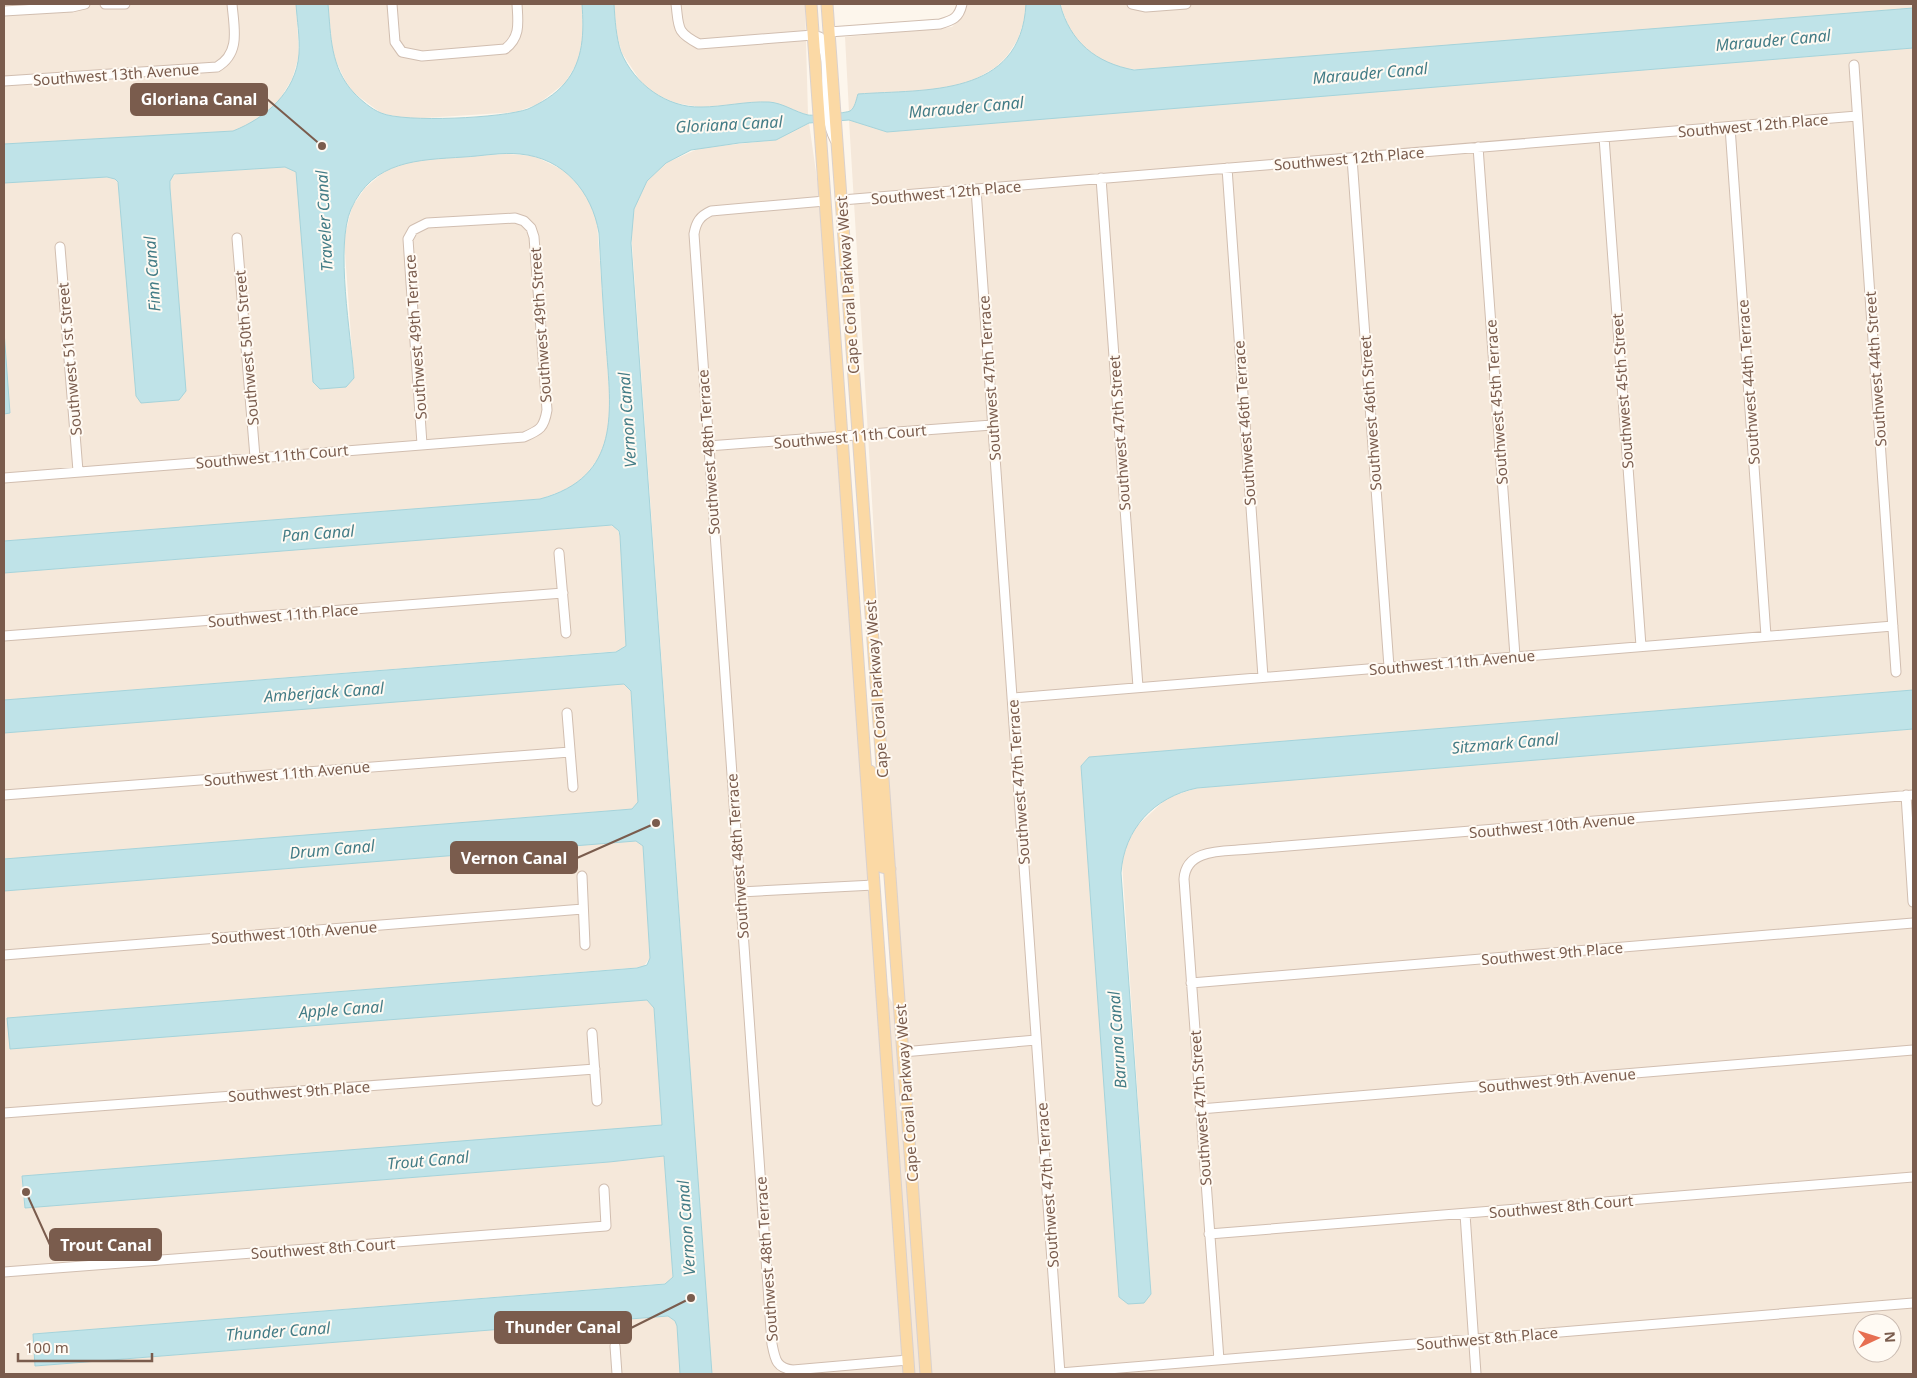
<svg xmlns="http://www.w3.org/2000/svg" width="1917" height="1378" font-family="'Noto Sans',sans-serif">
<style>
.residential{fill:#f5e8da;fill-rule:evenodd}
.water{fill:#bfe3e8;stroke:#a5d3da}
.lines{fill:none;stroke-linecap:round;stroke-linejoin:round}
.minor-casing{stroke:#d1beb0;stroke-width:11}
.major-casing{stroke:#dad1cd;stroke-width:13}
.minor{stroke:#fff;stroke-width:9}
.major{stroke:#fbd9a5;stroke-width:11}
.labels{text-anchor:middle;dominant-baseline:central;stroke-width:4;stroke-linejoin:round;paint-order:stroke}
.street-label{font-size:15px;fill:#7a5c4d;stroke:#fffaf3}
.water-label{font-size:16px;font-style:italic;fill:#437c86;stroke:#fffaf3}
.leader{fill:none;stroke:#7a5c4d;stroke-width:2}
.callout-dot{fill:#7a5c4d;stroke:#fffaf3;stroke-width:2}
.callout{fill:#7a5c4d;stroke:#7a5c4d;stroke-width:2}
.callout-label{font-size:16px;text-anchor:middle;font-weight:bold;fill:#fff}
</style>
<rect width="100%" height="100%" fill="#fdf6ec"/>
<path class="residential" d="M 4,4 L 296,4 L 299,56 L 292,79 L 277,104 L 249,125 L 233,131 L 4,144 Z
M 328,4 L 582,4 L 583,37 L 578,61 L 565,83 L 538,104 L 516,112 L 408,119 L 381,113 L 354,93 L 346,82 L 333,55 Z
M 614,4 L 805,4 L 808,115 L 770,102 L 700,107 L 676,103 L 657,95 L 641,82 L 622,53 L 617,35 Z
M 961,4 L 1026,4 L 1025,17 L 1018,39 L 1007,56 L 996,67 L 967,84 L 854,107 L 849,112 L 845,37 L 952,27 L 959,19 Z
M 1060,4 L 1913,4 L 1913,8 L 1150,70 L 1120,68 L 1091,55 L 1070,30 Z
M 1913,48 L 1913,690 L 1089,757 L 1081,766 L 1119,1297 L 1151,1294 L 1122,862 L 1127,842 L 1138,825 L 1167,798 L 1197,788 L 1913,729 L 1913,1374 L 931,1374 L 894,865 L 849,120 L 887,132 ZM 1862,1323 L 1892,1323 L 1892,1353 L 1862,1353 Z
M 809,123 L 821,207 L 904,1374 L 712,1374 L 631,229 L 634,209 L 642,191 L 647,181 L 666,163 L 700,148 L 776,140 Z
M 507,154 L 534,156 L 565,171 L 585,193 L 594,210 L 597,223 L 611,416 L 609,433 L 602,453 L 585,476 L 567,489 L 540,499 L 4,541 L 4,414 L 10,413 L 4,331 L 4,183 L 112,177 L 115,179 L 120,186 L 170,188 L 171,177 L 177,174 L 285,167 L 292,169 L 296,172 L 297,178 L 313,381 L 320,389 L 354,378 L 344,239 L 352,207 L 365,188 L 385,171 L 405,163 L 424,159 Z
M 607,525 L 616,527 L 620,536 L 628,642 L 626,646 L 620,651 L 4,700 L 4,573 Z
M 620,683 L 627,685 L 631,691 L 639,798 L 638,802 L 632,809 L 4,859 L 4,733 Z
M 636,841 L 643,846 L 650,958 L 643,967 L 7,1018 L 647,1000 L 654,1008 L 662,1126 L 22,1176 L 25,1208 L 609,1162 L 664,1156 L 673,1277 L 669,1283 L 33,1334 L 35,1366 L 668,1316 L 675,1321 L 677,1326 L 680,1374 L 4,1374 L 4,891 Z
M 887,993 L 894,1006 L 921,1374 L 914,1374 Z"/>
<path class="water" d="M 296,4 L 328,4 C 331,36 330,67 354,93 C 361,100 371,109 381,113 C 404,123 504,118 528,109 C 541,103 555,95 565,83 C 584,60 584,32 582,4 L 614,4 C 615,20 616,37 621,52 C 634,84 667,108 701,107 C 723,107 746,101 769,102 C 783,103 795,112 808,115 C 814,116 846,113 850,111 C 855,108 856,100 858,94 C 926,89 1021,98 1026,4 L 1060,4 C 1070,42 1096,63 1134,70 L 1913,8 L 1913,48 L 887,132 L 849,120 L 809,123 L 776,140 L 739,143 L 691,150 L 666,163 L 647,181 L 634,209 L 631,243 L 712,1374 L 680,1374 L 677,1326 L 675,1321 L 668,1316 L 35,1366 L 33,1334 L 665,1284 L 673,1277 L 664,1156 L 609,1162 L 25,1208 L 22,1176 L 662,1125 L 654,1008 L 647,1000 L 10,1049 L 7,1018 L 637,968 L 647,965 L 650,958 L 643,846 L 636,841 L 4,891 L 4,859 L 620,810 L 632,809 L 638,802 L 631,691 L 624,684 L 4,733 L 4,700 L 616,652 L 626,646 L 620,536 L 619,531 L 612,525 L 4,573 L 4,541 L 540,499 C 622,477 611,411 606,344 C 603,307 601,270 599,233 C 592,192 564,158 520,154 C 502,152 482,156 464,157 C 418,160 373,160 351,209 C 335,246 351,335 354,378 L 346,387 L 320,389 L 313,382 L 296,172 L 285,167 L 174,174 L 170,181 L 170,188 L 186,391 L 179,400 L 141,403 L 136,396 L 118,182 L 115,179 L 107,177 L 4,183 L 4,144 L 233,131 C 266,118 296,92 299,54 C 300,37 297,20 296,4 Z
M 4,331 L 10,413 L 4,414 Z
M 1913,690 L 1913,729 L 1197,788 C 1154,797 1124,829 1121,873 L 1151,1294 L 1144,1303 L 1128,1304 L 1119,1297 L 1081,766 L 1089,757 Z"/>
<g class="lines">
<defs>
<path id="minor" d="M 105,4 L 125,4
M 392,4 L 395,42 L 402,52 L 422,56 L 505,49 C 521,37 518,22 517,4
M 676,4 C 679,28 676,32 699,44 L 813,35 L 820,37 C 834,69 819,109 835,140
M 1132,4 L 1146,7 L 1186,4
M 4,11 L 72,7 L 85,4
M 829,32 L 940,24 C 953,20 959,18 962,4
M 1854,65 L 1896,672
M 4,81 L 217,67 C 241,53 234,28 232,4
M 1730,127 L 1766,636
M 1604,137 L 1641,646
M 1478,147 L 1515,656
M 1352,158 L 1389,667
M 1227,168 L 1263,677
M 1101,178 L 1138,687
M 976,189 L 1060,1374
M 842,200 L 1857,116
M 825,201 L 711,211 C 700,216 696,222 694,234 L 772,1344 C 775,1359 776,1368 793,1370 L 908,1360
M 237,238 L 255,457
M 60,247 L 78,471
M 708,446 L 992,425
M 4,478 L 524,437 C 540,430 544,428 547,410 L 534,237 L 531,228 L 524,221 L 515,218 L 427,223 L 413,230 L 408,239 L 422,444
M 559,553 L 566,633
M 4,636 L 563,593
M 1012,698 L 1893,626
M 567,713 L 573,787
M 4,795 L 570,752
M 1906,795 L 1913,902
M 582,876 L 585,945
M 740,892 L 874,885
M 4,955 L 583,909
M 1191,983 L 1913,923
M 592,1033 L 597,1101
M 903,1052 L 1036,1040
M 1200,1109 L 1913,1050
M 4,1113 L 595,1069
M 1465,1214 L 1476,1374
M 1209,1234 L 1913,1177
M 4,1272 L 606,1226 L 604,1189
M 615,1346 L 617,1374
M 1219,1360 L 1184,879 C 1186,847 1226,852 1250,849 L 1913,795
M 1060,1373 L 1913,1303"/>
<path id="major" d="M 811,4 L 909,1374
M 827,4 L 926,1374
M 870,771 L 875,786 L 881,863 L 882,867 L 890,869"/>
</defs>
<use href="#minor" class="minor-casing"/>
<use href="#major" class="major-casing"/>
<use href="#minor" class="minor"/>
<use href="#major" class="major"/>
</g>
<g class="labels">
<g class="street-label">
<text transform="translate(116 74) rotate(-4)">Southwest 13th Avenue</text>
<text transform="translate(1753 125) rotate(-5)">Southwest 12th Place</text>
<text transform="translate(1349 158) rotate(-5)">Southwest 12th Place</text>
<text transform="translate(946 192) rotate(-5)">Southwest 12th Place</text>
<text transform="translate(847 285) rotate(-94)">Cape Coral Parkway West</text>
<text transform="translate(540 325) rotate(-94)">Southwest 49th Street</text>
<text transform="translate(415 337) rotate(-94)">Southwest 49th Terrace</text>
<text transform="translate(246 348) rotate(-95)">Southwest 50th Street</text>
<text transform="translate(69 359) rotate(-95)">Southwest 51st Street</text>
<text transform="translate(1875 369) rotate(-94)">Southwest 44th Street</text>
<text transform="translate(989 378) rotate(-94)">Southwest 47th Terrace</text>
<text transform="translate(1748 382) rotate(-94)">Southwest 44th Terrace</text>
<text transform="translate(1622 391) rotate(-94)">Southwest 45th Street</text>
<text transform="translate(1496 402) rotate(-94)">Southwest 45th Terrace</text>
<text transform="translate(1370 413) rotate(-94)">Southwest 46th Street</text>
<text transform="translate(1244 423) rotate(-94)">Southwest 46th Terrace</text>
<text transform="translate(1119 433) rotate(-94)">Southwest 47th Street</text>
<text transform="translate(850 436) rotate(-5)">Southwest 11th Court</text>
<text transform="translate(708 452) rotate(-94)">Southwest 48th Terrace</text>
<text transform="translate(272 456) rotate(-5)">Southwest 11th Court</text>
<text transform="translate(283 615) rotate(-5)">Southwest 11th Place</text>
<text transform="translate(1452 662) rotate(-5)">Southwest 11th Avenue</text>
<text transform="translate(876 689) rotate(-94)">Cape Coral Parkway West</text>
<text transform="translate(287 773) rotate(-5)">Southwest 11th Avenue</text>
<text transform="translate(1018 782) rotate(-94)">Southwest 47th Terrace</text>
<text transform="translate(1552 825) rotate(-5)">Southwest 10th Avenue</text>
<text transform="translate(737 856) rotate(-94)">Southwest 48th Terrace</text>
<text transform="translate(294 932) rotate(-4)">Southwest 10th Avenue</text>
<text transform="translate(1552 953) rotate(-5)">Southwest 9th Place</text>
<text transform="translate(1557 1080) rotate(-5)">Southwest 9th Avenue</text>
<text transform="translate(299 1091) rotate(-4)">Southwest 9th Place</text>
<text transform="translate(906 1093) rotate(-94)">Cape Coral Parkway West</text>
<text transform="translate(1200 1108) rotate(-94)">Southwest 47th Street</text>
<text transform="translate(1047 1185) rotate(-94)">Southwest 47th Terrace</text>
<text transform="translate(1561 1206) rotate(-5)">Southwest 8th Court</text>
<text transform="translate(323 1248) rotate(-4)">Southwest 8th Court</text>
<text transform="translate(766 1259) rotate(-94)">Southwest 48th Terrace</text>
<text transform="translate(1487 1338) rotate(-5)">Southwest 8th Place</text>
</g>
<g class="water-label">
<text transform="translate(1773 40) rotate(-5)">Marauder Canal</text>
<text transform="translate(1370 73) rotate(-5)">Marauder Canal</text>
<text transform="translate(966 107) rotate(-5)">Marauder Canal</text>
<text transform="translate(729 124) rotate(-3)">Gloriana Canal</text>
<text transform="translate(324 221) rotate(-93)">Traveler Canal</text>
<text transform="translate(152 274) rotate(-94)">Finn Canal</text>
<text transform="translate(627 420) rotate(-94)">Vernon Canal</text>
<text transform="translate(318 533) rotate(-4)">Pan Canal</text>
<text transform="translate(324 692) rotate(-4)">Amberjack Canal</text>
<text transform="translate(1505 743) rotate(-5)">Sitzmark Canal</text>
<text transform="translate(332 849) rotate(-5)">Drum Canal</text>
<text transform="translate(341 1009) rotate(-4)">Apple Canal</text>
<text transform="translate(1117 1040) rotate(-94)">Baruna Canal</text>
<text transform="translate(428 1160) rotate(-5)">Trout Canal</text>
<text transform="translate(686 1228) rotate(-94)">Vernon Canal</text>
<text transform="translate(278 1331) rotate(-4)">Thunder Canal</text>
</g>
</g>
<path class="leader" d="M322 146L267 99M656 823L577 858M26 1192L50 1245M691 1298L631 1328"/>
<g class="callout-dot">
<circle cx="322" cy="146" r="5"/>
<circle cx="656" cy="823" r="5"/>
<circle cx="26" cy="1192" r="5"/>
<circle cx="691" cy="1298" r="5"/>
</g>
<g class="callout">
<rect x="131" y="84" width="136" height="31" rx="5"/>
<rect x="451" y="842" width="126" height="31" rx="5"/>
<rect x="50" y="1229" width="111" height="31" rx="5"/>
<rect x="495" y="1312" width="136" height="31" rx="5"/>
</g>
<g class="callout-label">
<text x="199" y="105">Gloriana Canal</text>
<text x="514" y="864">Vernon Canal</text>
<text x="106" y="1251">Trout Canal</text>
<text x="563" y="1333">Thunder Canal</text>
</g>
<rect width="1917" height="1378" fill="none" stroke="#7a5c4d" stroke-width="10"/>
<g transform="translate(1877 1338) rotate(86)"><circle r="24" fill="#fffaf3" stroke="#cabbb1"/>
<path d="M0-4L9 19L0 12L-9 19Z" fill="#e76f51"/>
<text y="-8" font-size="14" font-weight="bold" text-anchor="middle" fill="#7a5c4d">N</text>
</g>
<path d="M18 1353v8h134v-8" fill="none" stroke="#7a5c4d" stroke-width="2.5"/>
<text x="25" y="1353" font-size="15" fill="#7a5c4d" stroke="#fffaf3" stroke-width="4" paint-order="stroke">100 m</text>
</svg>
